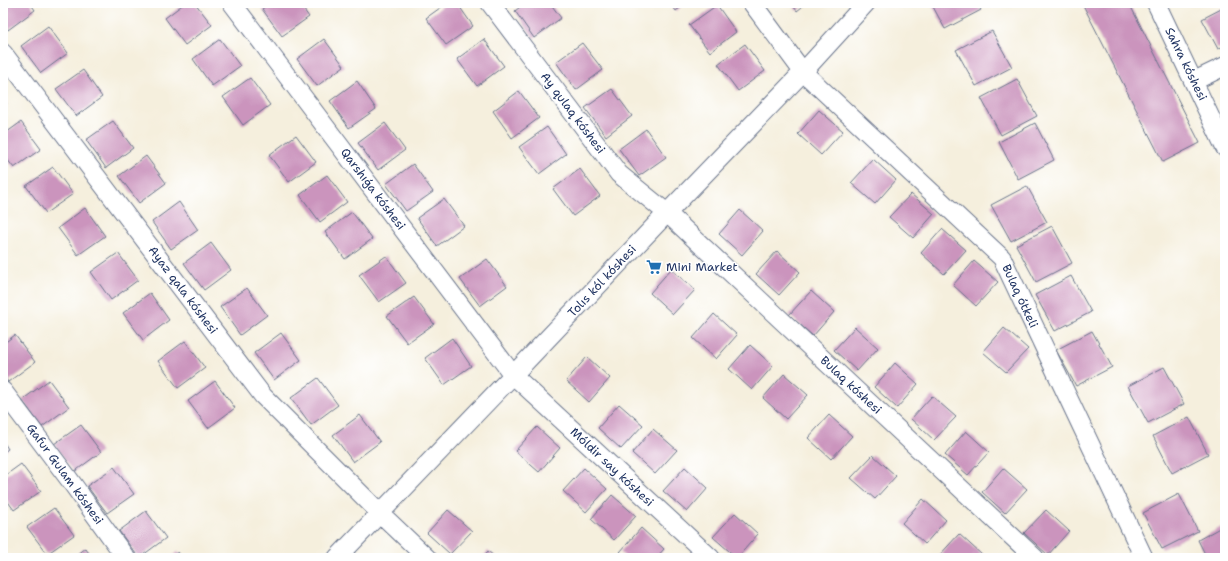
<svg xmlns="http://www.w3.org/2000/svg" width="1228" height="561" font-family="'Shantell Sans',sans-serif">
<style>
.building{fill:#cb94bd}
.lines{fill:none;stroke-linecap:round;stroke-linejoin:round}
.minor-casing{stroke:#67728a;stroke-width:20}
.minor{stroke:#fff;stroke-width:18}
.labels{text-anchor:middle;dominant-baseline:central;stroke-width:3;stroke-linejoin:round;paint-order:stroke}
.street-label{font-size:12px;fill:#1b2f5e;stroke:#fff}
.poi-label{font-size:12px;fill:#1b2f5e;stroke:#fff;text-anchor:start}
</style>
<rect width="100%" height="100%" fill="#fff"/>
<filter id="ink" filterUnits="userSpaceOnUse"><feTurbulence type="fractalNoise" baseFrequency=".025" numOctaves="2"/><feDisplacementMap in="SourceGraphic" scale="8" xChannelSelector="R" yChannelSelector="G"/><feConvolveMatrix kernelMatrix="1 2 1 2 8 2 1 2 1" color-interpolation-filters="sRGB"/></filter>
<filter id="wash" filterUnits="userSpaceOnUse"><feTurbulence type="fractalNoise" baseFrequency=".012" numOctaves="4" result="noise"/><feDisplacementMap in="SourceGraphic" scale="16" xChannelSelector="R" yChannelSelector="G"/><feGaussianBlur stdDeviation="0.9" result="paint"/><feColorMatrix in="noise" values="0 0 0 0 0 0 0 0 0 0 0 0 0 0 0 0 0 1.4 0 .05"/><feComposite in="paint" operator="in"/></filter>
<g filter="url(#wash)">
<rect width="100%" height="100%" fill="#f5efdd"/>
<g id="blocks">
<path class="building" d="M 3,3 L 30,3 L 35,10 L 8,30 L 3,23 Z
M 185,3 L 195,3 L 212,25 L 185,45 L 165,18 Z
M 270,3 L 299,3 L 309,17 L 282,36 L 262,9 Z
M 447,3 L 457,3 L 473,26 L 446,45 L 426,18 Z
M 525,3 L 550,3 L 561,18 L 534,38 L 515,11 Z
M 670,3 L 686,3 L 676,11 Z
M 791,3 L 807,3 L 797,11 Z
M 931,3 L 977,3 L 981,10 L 945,29 Z
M 1082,3 L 1129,3 L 1200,143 L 1163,162 Z
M 717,5 L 736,32 L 710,52 L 689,25 Z
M 1225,7 L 1225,45 L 1218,49 L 1202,19 Z
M 48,26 L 68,53 L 41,73 L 21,46 Z
M 992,31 L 1012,67 L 976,86 L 956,50 Z
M 220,39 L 240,66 L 212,86 L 193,59 Z
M 324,39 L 344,66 L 317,86 L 297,59 Z
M 484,39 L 504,66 L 477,86 L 457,59 Z
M 582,43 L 603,70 L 576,90 L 556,62 Z
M 745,44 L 765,71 L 738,91 L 718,64 Z
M 83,70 L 102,97 L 76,116 L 56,89 Z
M 250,78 L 270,105 L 243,125 L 223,97 Z
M 1017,79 L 1037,116 L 1001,135 L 981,98 Z
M 357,81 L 376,109 L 349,128 L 330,101 Z
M 612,89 L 632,116 L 606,136 L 585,108 Z
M 519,91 L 539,118 L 512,138 L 493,111 Z
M 3,98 L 7,104 L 3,106 Z
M 819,110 L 843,131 L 821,155 L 798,134 Z
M 113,121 L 133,148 L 106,168 L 86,140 Z
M 21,122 L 41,149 L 14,168 L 3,154 L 3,135 Z
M 385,123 L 405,150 L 378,170 L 358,143 Z
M 1035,123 L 1054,160 L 1018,179 L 999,142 Z
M 547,127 L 566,154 L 539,174 L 519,147 Z
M 646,129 L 666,157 L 639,176 L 619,149 Z
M 296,135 L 316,162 L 289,182 L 269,155 Z
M 146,156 L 166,183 L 139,203 L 119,176 Z
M 873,159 L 896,180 L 875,204 L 851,183 Z
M 413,164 L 433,192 L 406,211 L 386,184 Z
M 53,167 L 73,194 L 46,213 L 26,186 Z
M 580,169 L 600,196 L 573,216 L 553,189 Z
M 327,175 L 347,202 L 320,222 L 300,195 Z
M 1027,186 L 1047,222 L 1011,241 L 991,205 Z
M 911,194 L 934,214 L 913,238 L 889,217 Z
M 444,199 L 464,226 L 437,246 L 417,218 Z
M 179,202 L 198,230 L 171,249 L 152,222 Z
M 85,208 L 105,236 L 78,255 L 58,228 Z
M 740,210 L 763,231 L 742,255 L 719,234 Z
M 352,212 L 372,239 L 345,259 L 325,232 Z
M 1052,226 L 1072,263 L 1036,282 L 1016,245 Z
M 942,229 L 966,250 L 944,274 L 921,253 Z
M 211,243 L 231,270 L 204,290 L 184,263 Z
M 777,251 L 800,272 L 779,295 L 756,274 Z
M 118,253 L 138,280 L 111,300 L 91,272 Z
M 386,256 L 406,283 L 379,302 L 359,275 Z
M 487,259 L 507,286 L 480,306 L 460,279 Z
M 974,261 L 998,282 L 976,306 L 953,285 Z
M 671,269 L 695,290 L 673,314 L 650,293 Z
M 1071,276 L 1091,312 L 1055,331 L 1035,295 Z
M 247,288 L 267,315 L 240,335 L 220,307 Z
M 811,291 L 834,312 L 813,336 L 789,315 Z
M 150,293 L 169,320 L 143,340 L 123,313 Z
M 414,297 L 434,324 L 407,343 L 387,316 Z
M 714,314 L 737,335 L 716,359 L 693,338 Z
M 855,327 L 878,348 L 857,371 L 834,350 Z
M 1004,328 L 1028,349 L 1006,372 L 983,352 Z
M 1092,331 L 1112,367 L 1076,386 L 1056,350 Z
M 281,333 L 301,360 L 274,380 L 254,353 Z
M 15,335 L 35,362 L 8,382 L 3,375 L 3,344 Z
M 452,338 L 471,366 L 444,385 L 425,358 Z
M 185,341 L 205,368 L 178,388 L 158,361 Z
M 750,345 L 773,366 L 752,390 L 729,369 Z
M 587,357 L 610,378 L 589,402 L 566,381 Z
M 895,363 L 918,384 L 897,408 L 874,387 Z
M 1164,367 L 1184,404 L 1148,423 L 1128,386 Z
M 784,374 L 808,395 L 786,419 L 763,398 Z
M 318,378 L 338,405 L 311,425 L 291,398 Z
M 49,380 L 69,407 L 42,427 L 22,400 Z
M 215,381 L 235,408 L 208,428 L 188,401 Z
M 932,396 L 956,417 L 934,440 L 911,419 Z
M 619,404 L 643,425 L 621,449 L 598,428 Z
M 360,415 L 380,442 L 353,462 L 333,435 Z
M 829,415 L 852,436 L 831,459 L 808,438 Z
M 1189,417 L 1208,454 L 1172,473 L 1153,436 Z
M 81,425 L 101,452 L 74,472 L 54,444 Z
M 537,427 L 560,448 L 539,472 L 515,451 Z
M 653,429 L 677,450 L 655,474 L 632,453 Z
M 966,431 L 989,452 L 968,475 L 945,455 Z
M 3,441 L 8,449 L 3,453 Z
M 873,455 L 896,476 L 875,499 L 851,478 Z
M 21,464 L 41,491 L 14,510 L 3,495 L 3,477 Z
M 114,467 L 134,494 L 107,513 L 87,486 Z
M 685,467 L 708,488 L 687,512 L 663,491 Z
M 584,468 L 607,489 L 586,512 L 563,491 Z
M 1003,468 L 1027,489 L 1005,513 L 982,492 Z
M 1179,494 L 1198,531 L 1162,549 L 1143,513 Z
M 612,495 L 636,516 L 614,540 L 591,519 Z
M 923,499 L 946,520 L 925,544 L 902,523 Z
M 54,508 L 74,535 L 47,554 L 27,527 Z
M 448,510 L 472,531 L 450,554 L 427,533 Z
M 1046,510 L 1069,531 L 1048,555 L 1024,533 Z
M 146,511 L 166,538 L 139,558 L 119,531 Z
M 735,513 L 758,534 L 737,558 L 713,537 Z
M 1225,525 L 1225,558 L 1207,558 L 1198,540 Z
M 641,528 L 664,549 L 656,558 L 626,558 L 620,552 Z
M 959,534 L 982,555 L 980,558 L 937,558 Z
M 85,548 L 93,558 L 72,558 Z
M 488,551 L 496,558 L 482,558 Z
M 178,552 L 183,558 L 169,558 Z"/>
</g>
</g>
<g filter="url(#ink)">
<use href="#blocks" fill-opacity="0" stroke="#67728a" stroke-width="1"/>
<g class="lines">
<defs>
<path id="minor" d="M 232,3 L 513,375 L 711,558
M 490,3 L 619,174 L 667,213 L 1035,558
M 752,3 L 803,72 L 1002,258 L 1144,558
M 1156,3 L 1225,148
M 3,53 L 263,396 L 380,513 L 427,558
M 1194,81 L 1225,66
M 3,391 L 69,479 L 126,558
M 337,558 L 513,375 L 667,213 L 803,72 L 866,3"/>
</defs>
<use href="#minor" class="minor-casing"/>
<use href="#minor" class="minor"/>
</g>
</g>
<defs>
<symbol id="supermarket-bare" viewBox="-9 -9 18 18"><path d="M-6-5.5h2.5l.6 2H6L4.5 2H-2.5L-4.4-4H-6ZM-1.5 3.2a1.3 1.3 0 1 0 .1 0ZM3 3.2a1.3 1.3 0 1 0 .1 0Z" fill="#1f6fb2" stroke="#fff" stroke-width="2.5" paint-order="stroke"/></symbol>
</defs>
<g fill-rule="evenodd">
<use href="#supermarket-bare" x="643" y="256" width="22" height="22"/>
</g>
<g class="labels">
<g class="street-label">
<text transform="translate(1186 64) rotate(64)">Sahra kóshesi</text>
<text transform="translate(573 113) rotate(53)">Ay qulaq kóshesi</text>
<text transform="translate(373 189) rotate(53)">Qarshıǵa kóshesi</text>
<text transform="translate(602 281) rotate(-47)">Tolıs kól kóshesi</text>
<text transform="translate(183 290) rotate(53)">Ayaz qala kóshesi</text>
<text transform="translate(1020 296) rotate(65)">Bulaq ótkeli</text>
<text transform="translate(851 385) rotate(43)">Bulaq kóshesi</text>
<text transform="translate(612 467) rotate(43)">Móldir say kóshesi</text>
<text transform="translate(65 474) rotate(54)">Gafur Gulam kóshesi</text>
</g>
<g class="poi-label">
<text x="666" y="267">Mini Market</text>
</g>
</g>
<rect width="1228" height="561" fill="none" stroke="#fff" stroke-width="16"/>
</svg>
